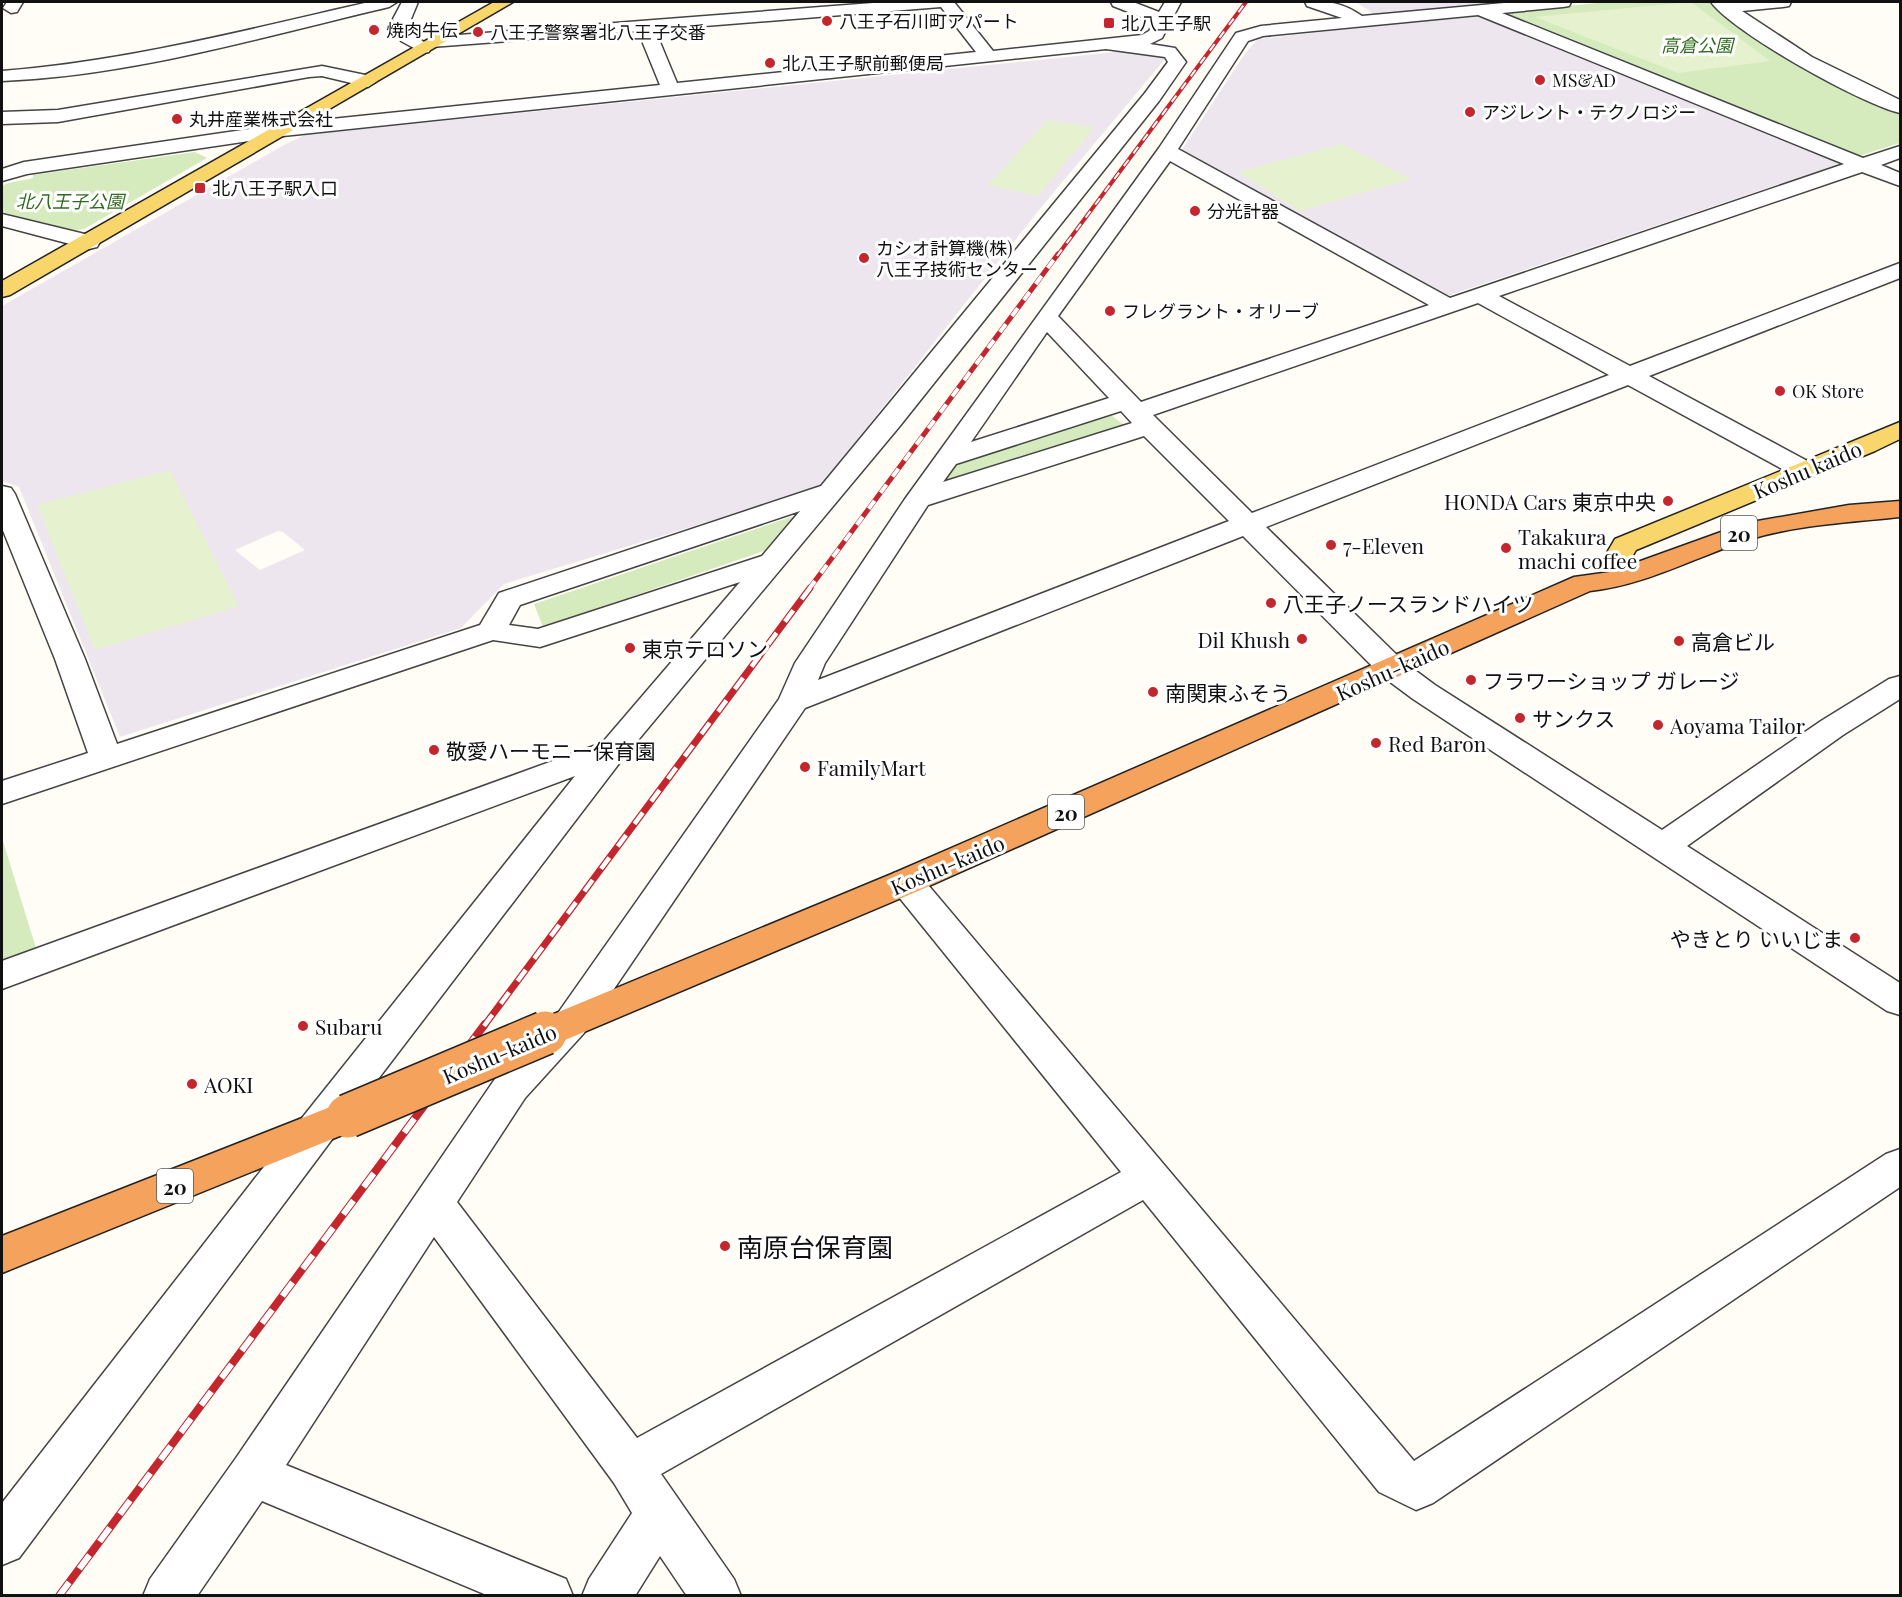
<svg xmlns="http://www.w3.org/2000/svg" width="1902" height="1597" font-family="'Playfair Display','Noto Sans JP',serif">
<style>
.industrial{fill:#eee6ef;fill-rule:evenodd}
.green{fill:#d5ebbd}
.pitch{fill:#e6f2cf}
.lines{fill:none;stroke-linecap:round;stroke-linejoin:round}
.minor-casing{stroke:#444;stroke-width:3}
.major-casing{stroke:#222;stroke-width:3}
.highway-casing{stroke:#222;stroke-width:3}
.minor{fill:#fff;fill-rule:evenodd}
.major{fill:#f9d66b;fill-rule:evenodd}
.highway{fill:#f5a25d;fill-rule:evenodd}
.rail-far3-casing{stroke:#c4262e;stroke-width:4}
.rail-far2-casing{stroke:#c4262e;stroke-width:5}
.rail-far1-casing{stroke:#c4262e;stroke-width:7}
.rail-casing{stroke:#c4262e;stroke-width:8}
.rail-far3{stroke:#fff;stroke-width:2;stroke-dasharray:8;stroke-linecap:butt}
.rail-far2{stroke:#fff;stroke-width:4;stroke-dasharray:10;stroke-linecap:butt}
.rail-far1{stroke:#fff;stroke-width:4.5;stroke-dasharray:14;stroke-linecap:butt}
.rail{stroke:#fff;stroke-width:6;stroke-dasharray:17;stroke-linecap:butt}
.highway-bridge-casing{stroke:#222;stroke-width:46;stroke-linecap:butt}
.highway-bridge{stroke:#f5a25d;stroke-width:43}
.poi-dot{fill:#c4262e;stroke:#fff;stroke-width:2}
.labels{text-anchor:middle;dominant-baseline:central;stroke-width:6;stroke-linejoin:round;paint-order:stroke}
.far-poi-label{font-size:18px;fill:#111;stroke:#fff;text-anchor:start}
.far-park-label{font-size:18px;font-style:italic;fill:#2f6b1f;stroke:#fff}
.shield{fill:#fff;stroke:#585858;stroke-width:1.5}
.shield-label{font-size:20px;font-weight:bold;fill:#111}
.street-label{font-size:21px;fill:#111;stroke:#fff}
.poi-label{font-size:21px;fill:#111;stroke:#fff;text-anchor:start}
.near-poi-label{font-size:26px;fill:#111;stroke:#fff;text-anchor:start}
</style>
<rect width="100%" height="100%" fill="#fffdf5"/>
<path class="industrial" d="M 1356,2 L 1523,2 L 1378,17 Z
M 1478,14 L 1842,163 L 1444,297 L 1181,151 L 1246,52 L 1258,39 Z
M 1125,51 L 1157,54 L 1165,59 L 1039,210 L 819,488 L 504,584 L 461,628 L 120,737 L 19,487 L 2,481 L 2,306 L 284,145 L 305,135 ZM 278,531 L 283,532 L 305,550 L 260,570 L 235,550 Z"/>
<path class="green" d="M 1609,2 L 1710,2 L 1755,36 L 1868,99 L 1900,111 L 1900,143 L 1859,156 L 1501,12 Z
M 195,152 L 207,158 L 84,229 L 68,232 L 2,215 L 2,186 C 11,181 22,181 33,178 L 33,175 Z
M 1107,412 L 1128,428 L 939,489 L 958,459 Z
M 797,515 L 767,550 L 543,627 L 534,604 Z
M 2,838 L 36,948 L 2,961 Z"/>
<path class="pitch" d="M 1691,2 L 1770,61 L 1678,73 L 1535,17 Z
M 1047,120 L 1095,127 L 1038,196 L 988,185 Z
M 1342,144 L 1411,179 L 1300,211 L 1237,172 Z
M 170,470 L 239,606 L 95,650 L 37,505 Z"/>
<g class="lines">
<defs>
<path id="minor" d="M 7,2 L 23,2 L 17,12 L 11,13 L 3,8 Z
M 369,2 L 397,2 L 389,7 C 261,37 133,76 2,81 L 2,71 C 127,61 247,30 369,2 Z
M 402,2 L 418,2 L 411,19 L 418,38 L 424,42 L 433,37 L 886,2 L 954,2 L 993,51 L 1142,35 L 1149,31 L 1154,22 L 1113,6 L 1111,2 L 1133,2 L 1159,12 L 1165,2 L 1181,2 L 1162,38 L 1150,44 L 1175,48 L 1186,62 L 1159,101 L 899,427 L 624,757 L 330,1142 L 19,1558 L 2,1565 L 2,1503 L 302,1118 L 575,776 L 2,989 L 2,961 L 602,743 L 740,582 L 540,647 L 493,640 L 2,804 L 2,781 L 88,753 L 55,659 L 2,528 L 2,486 L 11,488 L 15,494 L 85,659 L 117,744 L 480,625 L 499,593 L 821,486 L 1145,93 L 1168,62 L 1165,57 L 1106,49 L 283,136 L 27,174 L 2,181 L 2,169 L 24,162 L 283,124 L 660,85 L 638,31 L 431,47 L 429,52 L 423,53 L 401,41 L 393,19 ZM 941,7 L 976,52 L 677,83 L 655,30 ZM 800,511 L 762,556 L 538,629 L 509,625 L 520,605 Z
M 1305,2 C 1326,0 1344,3 1362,16 L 1515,2 L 1571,2 L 1569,6 L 1563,7 L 1502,13 L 1863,158 L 1900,146 L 1900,158 L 1881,165 L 1900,173 L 1900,186 L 1862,172 L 1499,296 L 1630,366 L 1900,263 L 1900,278 L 1649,376 L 1813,464 L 1817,470 L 1813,476 L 1804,478 L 1795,476 L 1628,385 L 1266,527 L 1404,662 L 1435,685 L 1662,830 L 1821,721 L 1889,679 L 1900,676 L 1900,699 L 1843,735 L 1687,846 L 1900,983 L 1900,1015 L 1887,1011 L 1413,699 L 1382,676 L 1243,536 L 805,708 L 584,1033 L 525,1098 L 457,1202 L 637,1438 L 1121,1172 L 894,891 L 889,882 L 894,873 L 906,870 L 918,873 L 1414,1461 L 1886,1154 L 1900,1149 L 1900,1187 L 1433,1503 L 1416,1510 L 1379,1492 L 1143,1200 L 661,1474 L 734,1579 L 741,1596 L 687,1596 L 660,1556 L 635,1596 L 582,1596 L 589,1579 L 632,1513 L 614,1483 L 434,1237 L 286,1465 L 566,1579 L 573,1596 L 489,1596 L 262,1501 L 197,1596 L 143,1596 L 150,1579 L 236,1458 L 497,1076 L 558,1013 L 779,699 L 795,663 L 905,499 L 1159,148 L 1236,33 L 1261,26 L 1342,18 L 1307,6 ZM 1478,15 L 1844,164 L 1450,298 L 1178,149 L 1248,41 L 1263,36 ZM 1170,161 L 1429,305 L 1141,402 L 1058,316 ZM 1478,303 L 1609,375 L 1252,513 L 1153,415 ZM 1047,332 L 1109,398 L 971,442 ZM 1121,411 L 1132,423 L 943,482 L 956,464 ZM 1144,436 L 1229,521 L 818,680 L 825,663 L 928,505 Z
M 1711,2 L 1791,2 L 1789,6 L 1783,7 L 1742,11 L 1812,57 L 1900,100 L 1900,113 C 1863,105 1732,32 1711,2 Z
M 322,66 L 375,77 L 377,81 L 368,87 L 322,76 L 309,77 L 58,122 L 2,124 L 2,112 L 58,110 Z
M 2,214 L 97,237 L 100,242 L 97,247 L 89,249 L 2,226 Z"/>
<path id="major" d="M 494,2 L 513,2 L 10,295 L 2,297 L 2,281 Z
M 1900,422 L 1900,439 L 1875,451 L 1636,550 L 1629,562 L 1619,564 L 1609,562 L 1605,556 L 1615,539 Z"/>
<path id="highway" d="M 1900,501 L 1900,517 C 1853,522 1796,525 1751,539 C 1697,556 1647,585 1590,591 L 918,891 L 558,1043 L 545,1048 L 532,1043 L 526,1033 L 532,1023 L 894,873 L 1574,577 L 1610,572 L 1746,523 L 1849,505 Z
M 348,1100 L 362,1105 L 368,1116 L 362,1127 L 2,1273 L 2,1236 Z"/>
</defs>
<use href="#minor" class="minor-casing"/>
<use href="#major" class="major-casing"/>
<use href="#highway" class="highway-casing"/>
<use href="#minor" class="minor"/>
<use href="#major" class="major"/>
<use href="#highway" class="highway"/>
<defs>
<path id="rail-far3" d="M 1057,256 L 1246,2"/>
<path id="rail-far2" d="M 809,589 L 1058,254"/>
<path id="rail-far1" d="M 484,1026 L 810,588"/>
<path id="rail" d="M 59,1596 L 485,1024"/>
</defs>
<use href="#rail-far3" class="rail-far3-casing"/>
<use href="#rail-far2" class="rail-far2-casing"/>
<use href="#rail-far1" class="rail-far1-casing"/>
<use href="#rail" class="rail-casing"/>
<use href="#rail-far3" class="rail-far3"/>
<use href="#rail-far2" class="rail-far2"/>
<use href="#rail-far1" class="rail-far1"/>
<use href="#rail" class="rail"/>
<defs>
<path id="highway-bridge" d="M 348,1116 L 545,1033"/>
</defs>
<use href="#highway-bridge" class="highway-bridge-casing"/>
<use href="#highway-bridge" class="highway-bridge"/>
</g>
<g class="poi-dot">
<circle cx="827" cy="21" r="6"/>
<rect x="1103" y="17" width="12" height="12" rx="3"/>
<circle cx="374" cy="30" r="6"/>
<circle cx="478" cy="32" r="6"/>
<circle cx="770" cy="63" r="6"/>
<circle cx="1540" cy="80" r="6"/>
<circle cx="1470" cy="112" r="6"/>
<circle cx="177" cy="119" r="6"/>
<rect x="194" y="182" width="12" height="12" rx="3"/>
<circle cx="1195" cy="211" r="6"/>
<circle cx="864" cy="258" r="6"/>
<circle cx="1110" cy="311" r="6"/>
<circle cx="1780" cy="391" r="6"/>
<circle cx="1668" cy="501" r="6"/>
<circle cx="1331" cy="545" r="6"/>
<circle cx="1506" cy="548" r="6"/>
<circle cx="1271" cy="603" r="6"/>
<circle cx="1302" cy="639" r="6"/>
<circle cx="1679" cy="641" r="6"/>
<circle cx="630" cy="648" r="6"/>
<circle cx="1471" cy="680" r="6"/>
<circle cx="1153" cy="692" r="6"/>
<circle cx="1520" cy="718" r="6"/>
<circle cx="1658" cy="725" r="6"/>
<circle cx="1376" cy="743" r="6"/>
<circle cx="434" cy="750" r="6"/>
<circle cx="805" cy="767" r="6"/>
<circle cx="1855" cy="938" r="6"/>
<circle cx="303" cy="1026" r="6"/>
<circle cx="192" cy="1084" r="6"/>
<circle cx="725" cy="1246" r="6"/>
</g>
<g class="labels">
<g class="far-poi-label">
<text x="839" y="21">八王子石川町アパート</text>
<text x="1121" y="23">北八王子駅</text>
<text x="386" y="30">焼肉牛伝</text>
<text x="490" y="32">八王子警察署北八王子交番</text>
<text x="782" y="63">北八王子駅前郵便局</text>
<text x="1552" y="80">MS&amp;AD</text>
<text x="1482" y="112">アジレント・テクノロジー</text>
<text x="189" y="119">丸井産業株式会社</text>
<text x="212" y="188">北八王子駅入口</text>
<text x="1207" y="211">分光計器</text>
<text x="876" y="248">カシオ計算機(株)<tspan x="876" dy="21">八王子技術センター</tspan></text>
<text x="1122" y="311">フレグラント・オリーブ</text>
<text x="1792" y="391">OK Store</text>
</g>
<g class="far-park-label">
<text x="1697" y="45">高倉公園</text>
<text x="70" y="201">北八王子公園</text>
</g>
<g class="shield">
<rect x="1721" y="516" width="36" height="34" rx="4.5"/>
<rect x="1048" y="795" width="36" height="34" rx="4.5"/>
<rect x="157" y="1169" width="36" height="34" rx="4.5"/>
</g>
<g class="shield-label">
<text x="1739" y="533">20</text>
<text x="1066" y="812">20</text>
<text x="175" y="1186">20</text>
</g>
<g class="street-label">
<text transform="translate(1807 469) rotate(-23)">Koshu kaido</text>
<text transform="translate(1392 669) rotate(-24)">Koshu-kaido</text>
<text transform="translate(947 864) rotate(-23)">Koshu-kaido</text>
<text transform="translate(499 1053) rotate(-23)">Koshu-kaido</text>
</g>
<g class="poi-label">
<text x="1656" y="501" text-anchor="end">HONDA Cars 東京中央</text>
<text x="1518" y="536">Takakura<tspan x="1518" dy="24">machi coffee</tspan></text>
<text x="1343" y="545">7-Eleven</text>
<text x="1283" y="603">八王子ノースランドハイツ</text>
<text x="1290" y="639" text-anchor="end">Dil Khush</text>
<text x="1691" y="641">高倉ビル</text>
<text x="642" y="648">東京テロソン</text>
<text x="1483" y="680">フラワーショップ ガレージ</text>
<text x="1165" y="692">南関東ふそう</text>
<text x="1532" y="718">サンクス</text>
<text x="1670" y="725">Aoyama Tailor</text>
<text x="1388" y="743">Red Baron</text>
<text x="446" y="750">敬愛ハーモニー保育園</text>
<text x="817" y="767">FamilyMart</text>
<text x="1843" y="938" text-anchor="end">やきとり いいじま</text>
<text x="315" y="1026">Subaru</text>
<text x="204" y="1084">AOKI</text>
</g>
<g class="near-poi-label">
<text x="737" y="1246">南原台保育園</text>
</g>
</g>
<rect width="1902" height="1597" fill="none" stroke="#111111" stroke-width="6"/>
</svg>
